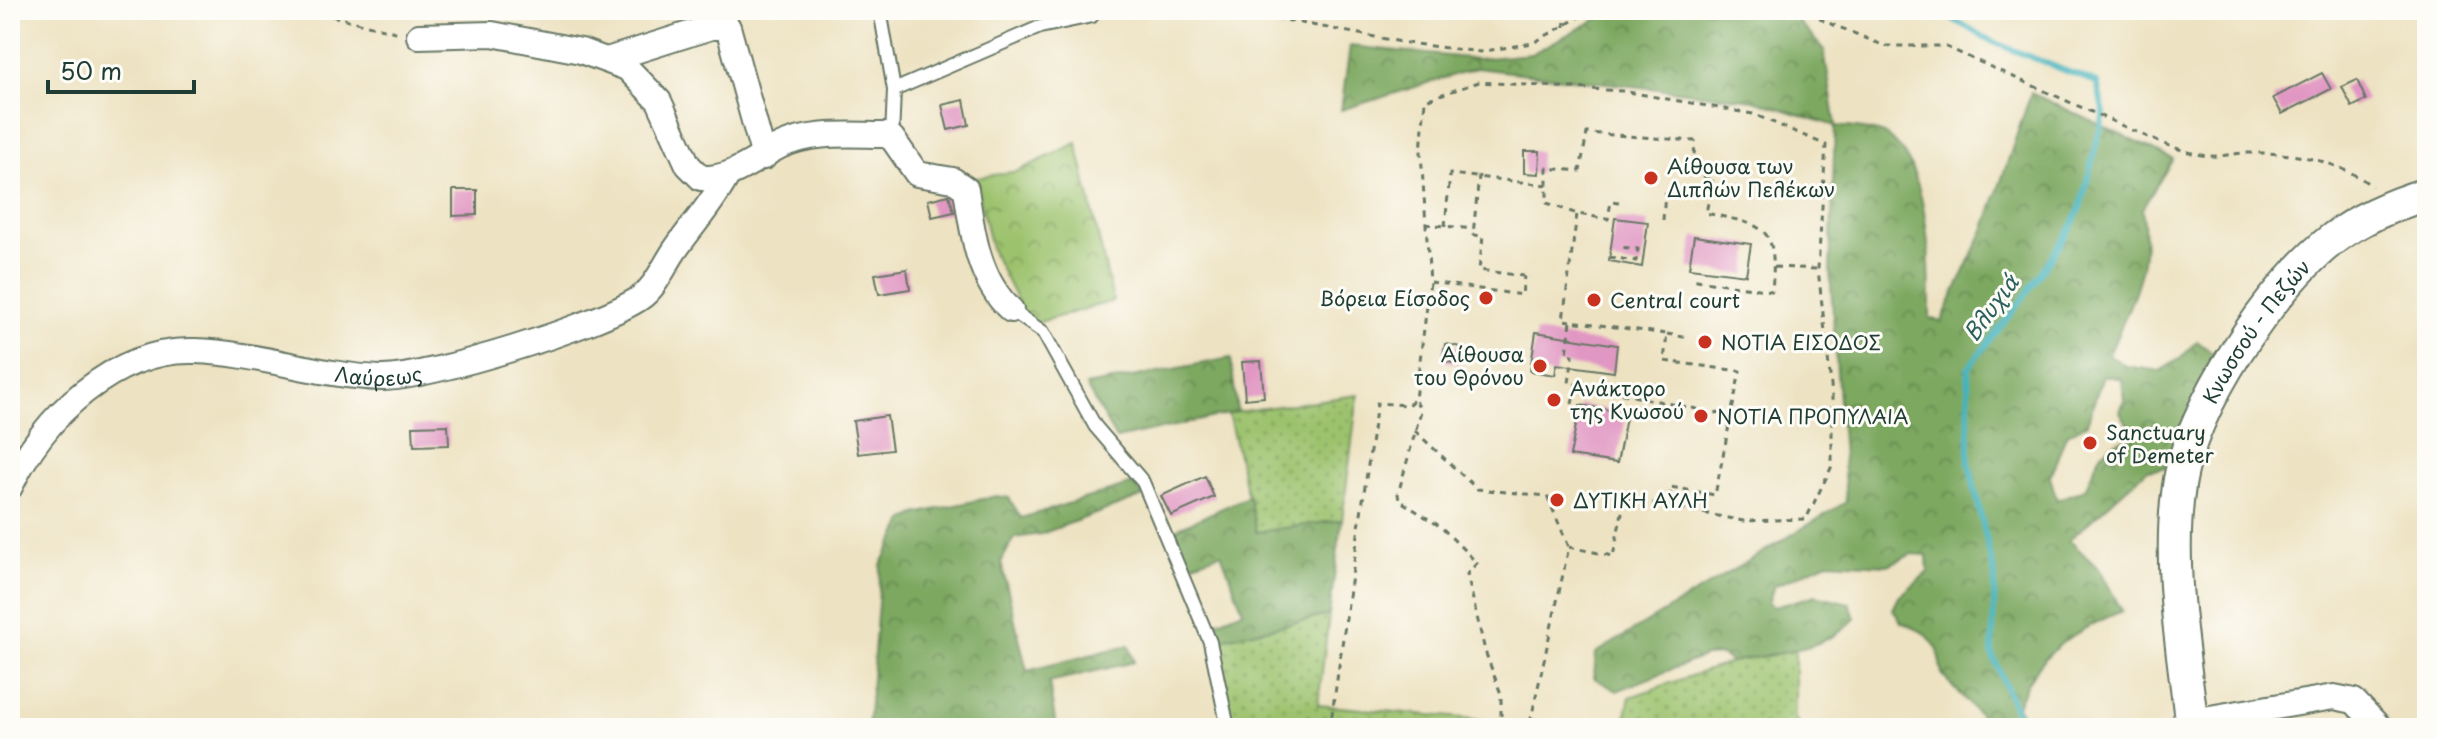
<svg xmlns="http://www.w3.org/2000/svg" width="2437" height="738" font-family="'Playpen Sans',sans-serif">
<style>
.grass{fill:url(#grass-dots);stroke:#5e8050;stroke-width:2}
.forest{fill:url(#forest-crowns);stroke:#4e724a;stroke-width:2;fill-rule:evenodd}
.park{fill:url(#park-crowns);stroke:#5e8050;stroke-width:2}
.lines{fill:none;stroke-linecap:round;stroke-linejoin:round}
.stream{stroke:#44b3bc;stroke-width:6}
.building{fill:#e197c3}
.lane-casing{stroke:#677765;stroke-width:16}
.street-casing{stroke:#677765;stroke-width:28}
.secondary-casing{stroke:#677765;stroke-width:36}
.path{stroke:#677765;stroke-width:3;stroke-dasharray:6 6;stroke-linecap:butt}
.lane{stroke:#fff;stroke-width:12}
.street{stroke:#fff;stroke-width:24}
.secondary{stroke:#fff;stroke-width:32}
.poi-dot{fill:#c8321e;stroke:#fdfcf7;stroke-width:3}
.labels{text-anchor:middle;dominant-baseline:central;stroke-width:6;stroke-linejoin:round;paint-order:stroke}
.poi-label{font-size:20px;fill:#1f3d34;stroke:#fdfcf7;text-anchor:start}
.street-label{font-size:20px;fill:#1f3d34;stroke:#fdfcf7}
.water-label{font-size:22px;font-style:italic;fill:#2a605d;stroke:#fdfcf7}
</style>
<defs>
<pattern id="grass-dots" width="8" height="8" patternUnits="userSpaceOnUse" patternTransform="scale(2)"><rect width="8" height="8" fill="#9cc26d"/><path d="M2 2h.1M6 6h.1" fill="none" stroke="#7f9f5a" stroke-width="1.8" stroke-linecap="round"/></pattern>
<pattern id="forest-crowns" width="20" height="18" patternUnits="userSpaceOnUse" patternTransform="scale(2)"><rect width="20" height="18" fill="#7da860"/><path d="M2 6a3 3 0 1 1 6 0M12 15a3 3 0 1 1 6 0" fill="none" stroke="#668a50"/></pattern>
<pattern id="park-crowns" width="20" height="18" patternUnits="userSpaceOnUse" patternTransform="scale(2)"><rect width="20" height="18" fill="#9cc26d"/><path d="M2 6a3 3 0 1 1 6 0M12 15a3 3 0 1 1 6 0" fill="none" stroke="#7f9f5a"/></pattern>
</defs>
<rect width="100%" height="100%" fill="#fdfcf7"/>
<filter id="ink" filterUnits="userSpaceOnUse"><feTurbulence type="fractalNoise" baseFrequency=".0125" numOctaves="2"/><feDisplacementMap in="SourceGraphic" scale="16" xChannelSelector="R" yChannelSelector="G"/><feConvolveMatrix kernelMatrix="1 2 1 2 8 2 1 2 1" color-interpolation-filters="sRGB"/></filter>
<filter id="wash" filterUnits="userSpaceOnUse"><feTurbulence type="fractalNoise" baseFrequency=".006" numOctaves="4" result="noise"/><feDisplacementMap in="SourceGraphic" scale="32" xChannelSelector="R" yChannelSelector="G"/><feGaussianBlur stdDeviation="1.8" result="paint"/><feColorMatrix in="noise" values="0 0 0 0 0 0 0 0 0 0 0 0 0 0 0 0 0 1.4 0 .05"/><feComposite in="paint" operator="in"/></filter>
<g filter="url(#wash)">
<rect width="100%" height="100%" fill="#ede2c1"/>
<path class="grass" d="M 1358,395 L 1342,520 L 1256,532 L 1228,413 Z
M 1329,615 L 1318,705 L 1484,720 L 1484,728 L 1233,728 L 1217,640 Z
M 1795,651 L 1795,719 L 1804,728 L 1623,728 L 1630,697 L 1731,662 Z"/>
<path class="forest" d="M 1614,10 L 1788,10 L 1824,50 L 1836,126 C 1849,128 1873,128 1885,135 C 1932,163 1930,269 1930,318 L 1941,322 L 1985,228 L 2031,93 L 2173,159 L 2142,209 C 2153,266 2130,304 2109,355 L 2125,366 L 2160,371 L 2181,358 L 2197,341 L 2219,358 L 2167,467 L 2147,470 L 2069,540 L 2100,570 L 2122,611 C 2071,632 2036,653 2017,707 L 2033,728 L 1991,728 L 1942,674 L 1937,648 L 1925,633 L 1901,622 L 1893,609 L 1899,597 L 1928,572 L 1927,555 L 1912,554 L 1888,565 L 1828,562 L 1774,586 L 1768,603 L 1774,607 L 1816,595 L 1850,603 L 1855,618 C 1827,652 1771,653 1731,662 L 1722,655 L 1705,656 L 1617,691 L 1594,678 L 1596,653 L 1846,502 L 1830,271 L 1835,126 L 1754,100 L 1476,68 L 1341,110 L 1350,46 L 1477,59 L 1531,54 ZM 2103,375 L 2122,379 L 2124,400 L 2120,412 L 2136,437 C 2098,442 2100,458 2085,489 L 2057,500 L 2050,477 L 2066,435 L 2087,423 Z
M 1231,358 L 1237,412 L 1116,439 L 1086,386 Z
M 1133,484 L 1144,496 L 1041,534 L 1014,538 L 1001,562 L 1027,671 L 1129,645 L 1134,662 L 1049,682 L 1056,728 L 868,728 L 881,565 L 905,520 L 916,514 L 996,496 L 1009,498 L 1021,518 Z
M 1249,496 L 1256,532 L 1342,520 L 1329,615 L 1217,640 L 1211,624 L 1243,611 L 1221,553 L 1189,565 L 1176,529 Z"/>
<path class="park" d="M 1077,143 L 1113,301 L 1029,325 L 991,249 L 975,178 L 1018,171 Z"/>
<g class="lines">
<path class="stream" d="M 1955,10 L 1951,18 L 1995,43 L 2097,83 L 2104,114 L 2081,205 L 2072,226 L 2025,296 L 1968,368 L 1969,464 L 1995,577 L 1992,654 L 2023,728"/>
</g>
<g id="blocks">
<path class="building" d="M 2322,73 L 2331,89 L 2282,114 L 2273,98 Z
M 2357,80 L 2366,100 L 2352,107 L 2342,87 Z
M 964,100 L 969,125 L 948,130 L 942,105 Z
M 1524,151 L 1540,151 L 1539,174 L 1524,173 Z
M 453,190 L 477,190 L 477,215 L 453,216 Z
M 949,195 L 954,212 L 932,217 L 928,200 Z
M 1615,218 L 1648,222 L 1642,267 L 1609,261 Z
M 1694,236 L 1751,244 L 1746,275 L 1689,268 Z
M 907,269 L 910,289 L 879,294 L 875,274 Z
M 1536,332 L 1617,345 L 1614,372 L 1557,364 L 1555,375 L 1530,371 Z
M 1445,344 L 1461,347 L 1458,364 L 1442,361 Z
M 1261,361 L 1264,397 L 1245,399 L 1242,362 Z
M 1580,405 L 1627,413 L 1617,463 L 1570,456 Z
M 887,416 L 892,450 L 858,454 L 853,421 Z
M 448,425 L 449,445 L 414,446 L 413,426 Z
M 1205,476 L 1214,497 L 1171,516 L 1161,496 Z"/>
</g>
</g>
<g filter="url(#ink)">
<use href="#blocks" fill-opacity="0" stroke="#677765" stroke-width="2"/>
<g class="lines">
<defs>
<path id="lane" d="M 880,10 L 894,90 L 892,138
M 894,90 L 1040,27 L 1092,16
M 1011,310 L 1043,332 L 1095,426 L 1143,482 L 1210,642 L 1228,728"/>
<g id="street">
<path d="M 419,36 L 492,34 L 581,51 L 627,68 L 659,101 L 688,165 L 701,178 C 732,180 754,159 780,146 C 813,131 849,135 884,135 L 892,138 L 917,174 L 953,180 L 966,189 C 972,231 978,280 1011,310"/>
<path d="M 610,59 L 711,27 L 728,27 L 764,157"/>
<path id="s1" d="M 10,487 C 42,417 115,348 195,351 C 258,353 318,376 381,378 C 427,379 601,325 640,298 C 656,287 664,266 675,250 C 693,224 713,203 727,176"/>
<path d="M 2192,721 L 2334,697 L 2354,701 L 2380,728"/>
</g>
<g id="secondary">
<path id="s2" d="M 2192,728 C 2183,648 2167,566 2179,486 C 2190,408 2272,285 2334,238 C 2362,217 2394,204 2427,194"/>
</g>
</defs>
<use href="#lane" class="lane-casing"/>
<use href="#street" class="street-casing"/>
<use href="#secondary" class="secondary-casing"/>
<path class="path" d="M 309,10 L 399,33
M 1564,10 L 1565,27
M 1810,10 L 1824,21 L 1885,46 L 1944,46 L 2161,143 C 2177,148 2193,155 2210,156 C 2222,157 2235,153 2247,153 C 2291,152 2336,159 2372,186
M 1108,16 L 1243,12 L 1407,43 L 1480,52 L 1533,43 L 1592,10
M 1479,175 L 1473,235 L 1483,236 L 1479,270 L 1530,277
M 1619,202 L 1611,201 L 1608,219 L 1577,214 L 1547,203 L 1547,168 L 1580,171 L 1587,133 L 1695,141 L 1693,174 L 1713,178 L 1706,213 C 1765,226 1778,224 1772,291 L 1690,279
M 1663,220 L 1665,193
M 1425,224 L 1473,229
M 1445,226 L 1450,174 L 1547,185
M 1609,257 L 1636,261 L 1638,249 L 1619,247
M 1774,267 L 1818,269
M 1430,282 L 1522,295 L 1524,276
M 1571,321 L 1563,320 L 1577,214
M 1667,334 L 1689,338
M 1572,404 L 1576,385
M 1415,431 L 1477,489 L 1547,496 L 1569,547 L 1529,728
M 1569,547 L 1613,556 L 1625,498 L 1668,506 L 1671,487 L 1715,495 L 1740,371 L 1664,361 L 1667,334 L 1571,321 L 1567,354 L 1573,355 L 1569,383 L 1731,416
M 1330,728 L 1377,403 L 1408,405 L 1415,399
M 1501,728 L 1501,694 L 1485,651 L 1467,574 L 1477,563 L 1441,527 L 1399,500 L 1398,494 L 1421,411 L 1415,399 L 1430,282 L 1421,153 L 1425,100 L 1479,82 L 1622,91 L 1753,114 L 1826,145 L 1818,269 L 1832,394 L 1832,466 L 1806,519 L 1743,521 L 1668,506"/>
<use href="#lane" class="lane"/>
<use href="#street" class="street"/>
<use href="#secondary" class="secondary"/>
</g>
</g>
<g class="poi-dot">
<circle cx="1651" cy="178" r="8"/>
<circle cx="1486" cy="298" r="8"/>
<circle cx="1594" cy="300" r="8"/>
<circle cx="1705" cy="342" r="8"/>
<circle cx="1540" cy="366" r="8"/>
<circle cx="1554" cy="400" r="8"/>
<circle cx="1701" cy="416" r="8"/>
<circle cx="2090" cy="443" r="8"/>
<circle cx="1557" cy="500" r="8"/>
</g>
<g class="labels">
<g class="poi-label">
<text x="1667" y="166">Αίθουσα των<tspan x="1667" dy="23">Διπλών Πελέκων</tspan></text>
<text x="1470" y="298" text-anchor="end">Βόρεια Είσοδος</text>
<text x="1610" y="300">Central court</text>
<text x="1721" y="342">ΝΟΤΙΑ ΕΙΣΟΔΟΣ</text>
<text x="1524" y="354" text-anchor="end">Αίθουσα<tspan x="1524" dy="23">του Θρόνου</tspan></text>
<text x="1570" y="388">Ανάκτορο<tspan x="1570" dy="23">της Κνωσού</tspan></text>
<text x="1717" y="416">NOTIA ΠΡΟΠΥΛΑΙΑ</text>
<text x="2106" y="432">Sanctuary<tspan x="2106" dy="23">of Demeter</tspan></text>
<text x="1573" y="500">ΔΥΤΙΚΗ ΑΥΛΗ</text>
</g>
<g class="street-label">
<text stroke="none"><textPath href="#s2" startOffset="418">Κνωσσού - Πεζών</textPath></text>
<text stroke="none"><textPath href="#s1" startOffset="428">Λαύρεως</textPath></text>
</g>
<g class="water-label">
<text transform="translate(1990 307) rotate(-54)">Βλυχιά</text>
</g>
</g>
<rect width="2437" height="738" fill="none" stroke="#fdfcf7" stroke-width="40"/>
<path d="M48 80v12h146v-12" fill="none" stroke="#1f3d34" stroke-width="4"/>
<text x="60" y="80" font-size="24" fill="#1f3d34" stroke="#fdfcf7" stroke-width="6" paint-order="stroke">50 m</text>
</svg>
